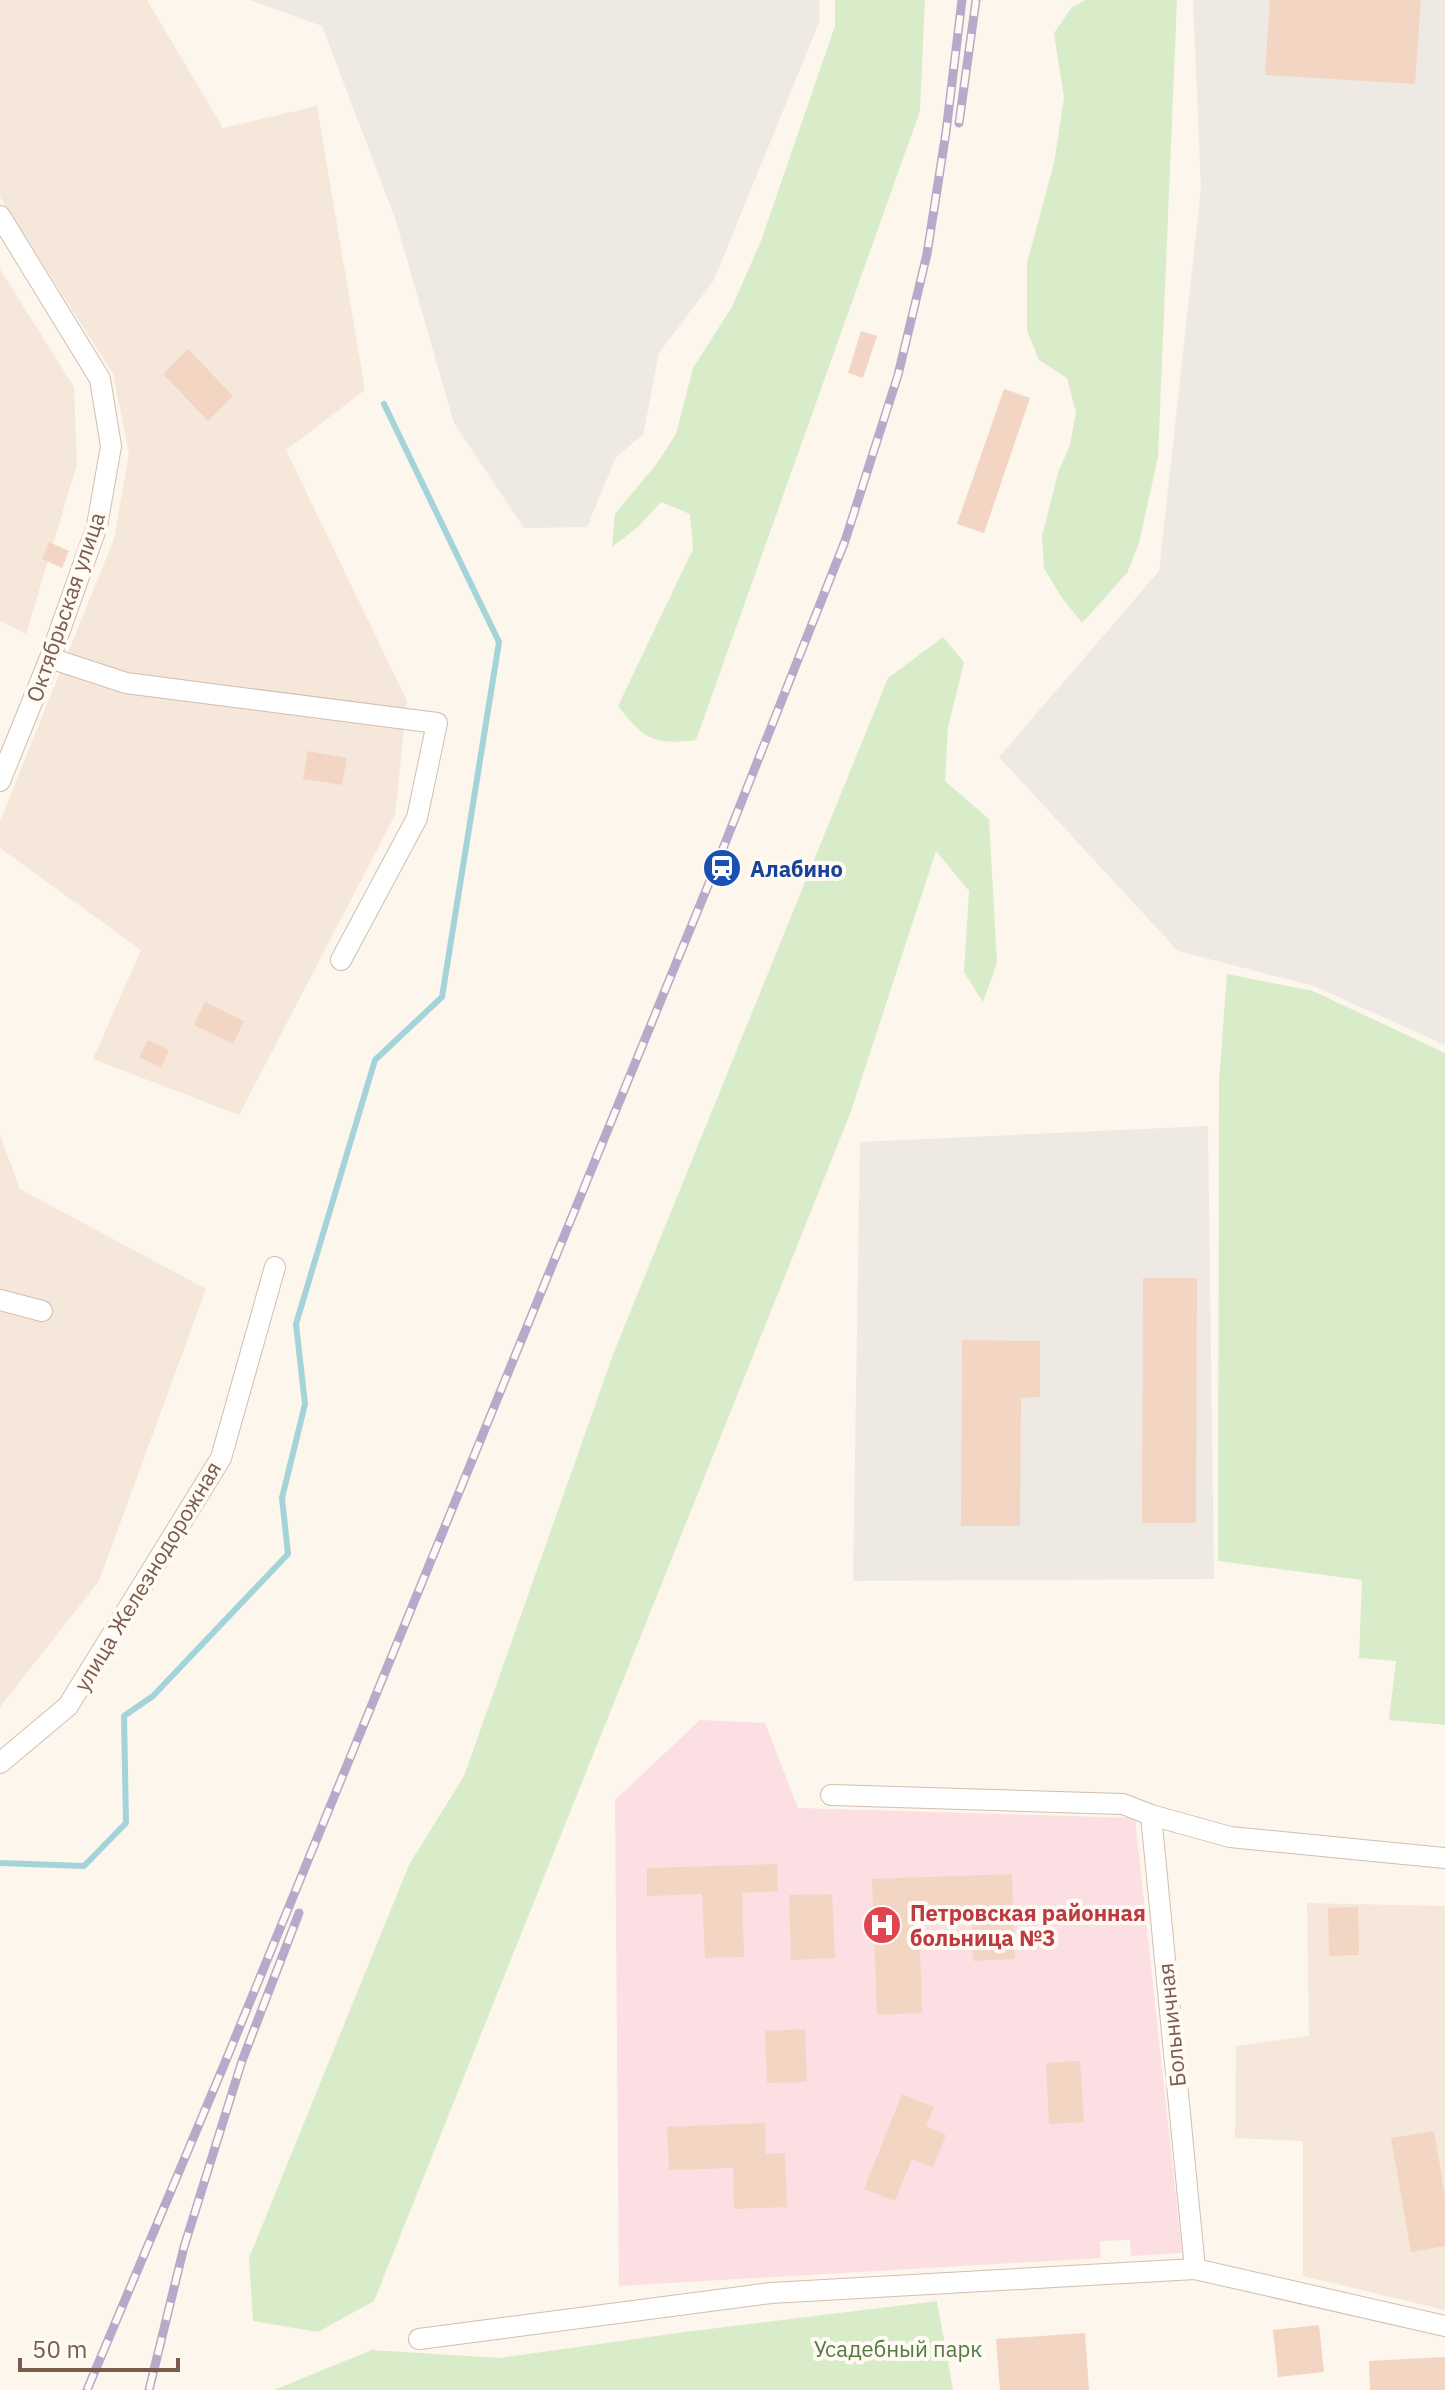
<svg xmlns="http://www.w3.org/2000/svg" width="1445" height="2390" font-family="'IBM Plex Sans',sans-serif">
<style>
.residential{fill:#f5e8da}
.industrial{fill:#efe9e4}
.medical{fill:#fbdfe3}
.green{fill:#d8ecc9}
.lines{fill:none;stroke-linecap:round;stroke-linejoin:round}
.stream{stroke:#a5d3da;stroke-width:6}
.building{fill:#f3d5c3}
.street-casing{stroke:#d1beb0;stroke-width:22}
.street{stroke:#fff;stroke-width:20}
.rail-casing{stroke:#b9a8c9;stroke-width:9}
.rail{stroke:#fffaf3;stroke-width:6;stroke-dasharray:18;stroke-linecap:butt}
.labels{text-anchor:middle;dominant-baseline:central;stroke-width:8;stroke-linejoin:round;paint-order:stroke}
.street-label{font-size:22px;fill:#7a5c4d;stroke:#fffaf3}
.transit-label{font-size:22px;font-weight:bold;fill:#164399;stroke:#fffaf3;text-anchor:start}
.health-label{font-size:22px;font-weight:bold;fill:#be3a42;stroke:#fffaf3;text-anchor:start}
.park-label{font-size:22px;fill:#537a41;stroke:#fffaf3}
</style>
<rect width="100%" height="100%" fill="#fdf6ec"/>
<path class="residential" d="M 0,0 L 147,0 L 223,128 L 317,106 L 365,390 L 286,450 L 407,701 L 395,815 L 239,1115 L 93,1059 L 141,950 L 0,848 L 0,821 L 114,539 L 129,454 L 113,374 L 0,197 Z
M 0,269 L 74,387 L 77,464 L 26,634 L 0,621 Z
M 0,1135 L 20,1189 L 206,1289 L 99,1581 L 0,1707 Z
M 1307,1903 L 1445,1906 L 1445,2310 L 1303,2276 L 1303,2141 L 1235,2138 L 1236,2046 L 1309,2036 Z"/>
<path class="industrial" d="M 250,0 L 819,0 L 820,20 L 714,280 L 659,353 L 643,435 L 616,457 L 587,527 L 524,528 L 454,423 L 395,218 L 322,26 Z
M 1193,0 L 1445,0 L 1445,1045 L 1314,986 L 1178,951 L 999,757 L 1159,571 L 1201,189 Z
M 1208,1126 L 1214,1579 L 853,1581 L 860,1142 Z"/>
<path class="medical" d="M 700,1720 L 765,1723 L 798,1808 L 1135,1818 L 1182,2253 L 1131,2256 L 1130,2240 L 1100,2241 L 1101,2258 L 619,2286 L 615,1800 Z"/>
<path class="green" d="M 835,0 L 925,0 L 920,111 L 696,740 C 654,745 644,740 618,706 L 693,549 L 690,514 L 661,502 L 638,527 L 612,547 L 615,514 L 658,462 L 676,434 L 693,368 L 732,307 L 761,241 L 835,26 Z
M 1086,0 L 1177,0 L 1158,457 L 1139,543 L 1127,573 L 1082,623 L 1062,598 L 1044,568 L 1042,536 L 1058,473 L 1070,445 L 1076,412 L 1067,378 L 1039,360 L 1027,331 L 1027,263 L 1054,163 L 1064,98 L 1054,33 L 1072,7 Z
M 943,637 L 964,662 L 948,727 L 945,781 L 989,819 L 997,963 L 983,1002 L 964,972 L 969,891 L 936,851 L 850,1114 L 374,2301 L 318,2332 L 253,2321 L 249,2258 L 409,1865 L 464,1776 L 614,1352 L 888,678 Z
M 1227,974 L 1313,991 L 1445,1053 L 1445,1725 L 1389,1720 L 1396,1661 L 1359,1658 L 1362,1580 L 1218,1561 L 1219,1081 Z
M 937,2301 L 953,2390 L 274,2390 L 372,2350 L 499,2358 L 685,2332 Z"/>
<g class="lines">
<path class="stream" d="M 0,1863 L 84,1866 L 126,1823 L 124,1716 L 153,1696 L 288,1554 L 282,1498 L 305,1404 L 296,1324 L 375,1060 L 442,997 L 499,642 L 384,404"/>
</g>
<path class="building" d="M 1270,0 L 1421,0 L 1415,84 L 1265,75 Z
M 861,331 L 877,336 L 863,378 L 848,373 Z
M 188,349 L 233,396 L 208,421 L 163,374 Z
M 1004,389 L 1030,398 L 984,533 L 957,524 Z
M 49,542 L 69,551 L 62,568 L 42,559 Z
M 308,751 L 347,758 L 342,785 L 303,779 Z
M 205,1002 L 244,1021 L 233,1044 L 194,1025 Z
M 148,1040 L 169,1050 L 161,1068 L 139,1057 Z
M 1143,1278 L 1197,1278 L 1196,1523 L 1142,1523 Z
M 962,1340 L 1040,1341 L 1040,1397 L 1021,1398 L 1020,1526 L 961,1526 Z
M 777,1864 L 778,1891 L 742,1893 L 744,1957 L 705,1958 L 702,1894 L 647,1896 L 647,1868 Z
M 1012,1874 L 1015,1959 L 973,1961 L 972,1914 L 919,1916 L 922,2013 L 877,2015 L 872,1879 Z
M 832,1894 L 835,1958 L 791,1960 L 789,1895 Z
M 1358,1907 L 1359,1955 L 1329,1956 L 1328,1908 Z
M 805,2029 L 807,2082 L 767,2083 L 765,2031 Z
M 1080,2061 L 1084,2122 L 1049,2124 L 1046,2063 Z
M 902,2094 L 934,2107 L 926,2126 L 946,2135 L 933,2167 L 912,2159 L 895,2201 L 864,2189 Z
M 765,2123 L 766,2154 L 785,2153 L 787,2207 L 734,2209 L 733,2168 L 669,2170 L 667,2127 Z
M 1434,2131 L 1445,2196 L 1445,2246 L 1411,2252 L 1391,2138 Z
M 1319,2325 L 1324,2372 L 1278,2377 L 1273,2330 Z
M 1085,2333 L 1089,2390 L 1000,2390 L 996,2339 Z
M 1445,2357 L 1445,2390 L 1370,2390 L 1369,2361 Z"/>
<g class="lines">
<defs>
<path id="street" d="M 0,216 L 100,379 L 111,446 L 97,526 L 50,658 L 0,781
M 50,658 L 126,683 L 437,723 L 417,818 L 341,960
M 0,1300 L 42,1311
M 0,1763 L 68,1706 L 221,1458 L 275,1267
M 831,1795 L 1123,1804 L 1151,1815 L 1195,2269
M 1151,1815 L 1230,1837 L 1445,1858
M 419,2339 L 771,2293 L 1195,2269 L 1445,2326"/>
</defs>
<use href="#street" class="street-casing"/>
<use href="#street" class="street"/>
<defs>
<path id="rail" d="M 959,123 L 976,0
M 87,2390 L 224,2065 L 716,866 L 845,541 L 898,375 L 927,254 L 946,132 L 962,0
M 149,2390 L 184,2247 L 242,2061 L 299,1913"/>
</defs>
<use href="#rail" class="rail-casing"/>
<use href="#rail" class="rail"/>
</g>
<defs>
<symbol id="station-disc" viewBox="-11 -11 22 22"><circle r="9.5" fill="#1a4fb4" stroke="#fffaf3"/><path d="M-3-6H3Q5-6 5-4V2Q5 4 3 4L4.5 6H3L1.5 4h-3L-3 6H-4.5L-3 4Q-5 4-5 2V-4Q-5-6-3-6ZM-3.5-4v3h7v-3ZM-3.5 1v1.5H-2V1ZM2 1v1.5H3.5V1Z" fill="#fff"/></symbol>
<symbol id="hospital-disc" viewBox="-11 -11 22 22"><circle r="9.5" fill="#e0444e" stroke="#fffaf3"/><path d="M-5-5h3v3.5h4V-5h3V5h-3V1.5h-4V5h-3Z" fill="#fff"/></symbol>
</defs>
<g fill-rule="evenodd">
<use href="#station-disc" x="700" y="846" width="44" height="44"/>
<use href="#hospital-disc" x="860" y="1903" width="44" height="44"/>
</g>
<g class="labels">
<g class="street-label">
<text transform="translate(65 607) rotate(-71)">Октябрьская улица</text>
<text transform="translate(147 1576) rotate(-59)">улица Железнодорожная</text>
<text transform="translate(1171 2025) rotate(-96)">Больничная</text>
</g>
<g class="transit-label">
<text x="750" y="868">Алабино</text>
</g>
<g class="health-label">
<text x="910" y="1912">Петровская районная<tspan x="910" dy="25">больница №3</tspan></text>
</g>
<g class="park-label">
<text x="898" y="2348">Усадебный парк</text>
</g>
</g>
<path d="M20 2358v12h158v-12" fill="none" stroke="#7a5c4d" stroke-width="4"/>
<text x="32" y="2358" font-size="24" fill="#7a5c4d" stroke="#fffaf3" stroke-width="6" paint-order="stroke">50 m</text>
</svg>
